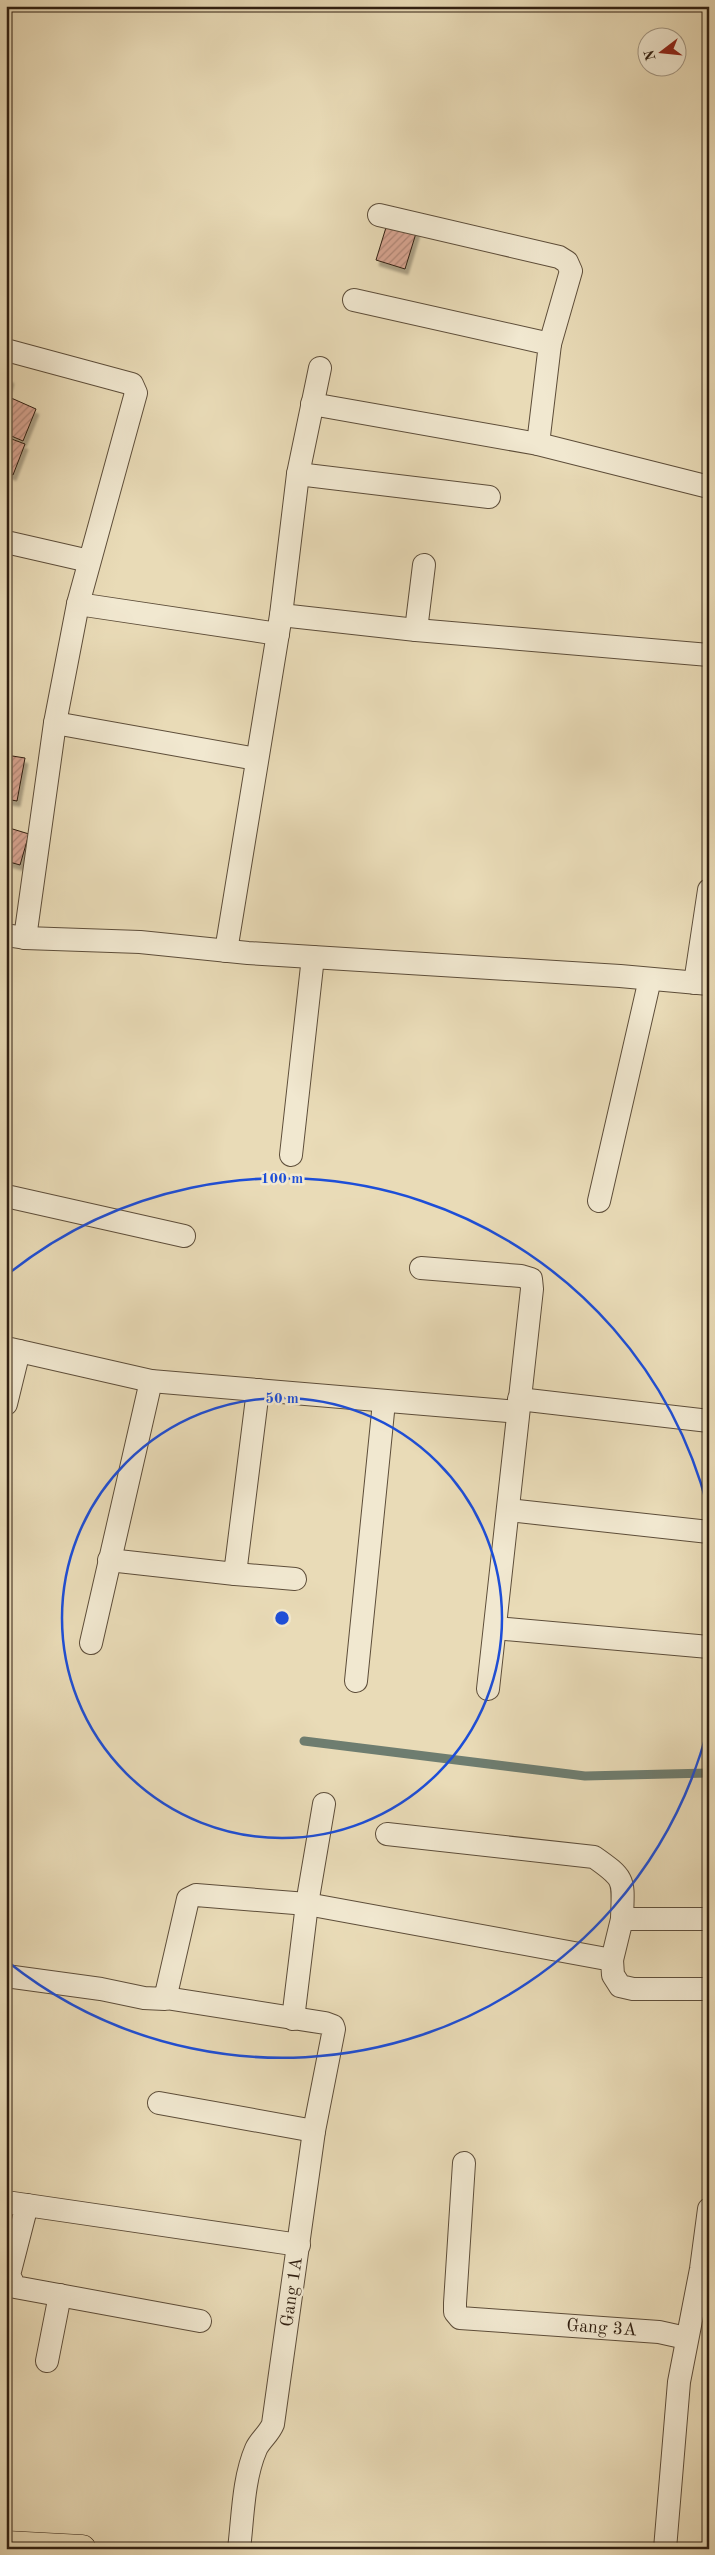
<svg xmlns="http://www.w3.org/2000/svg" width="715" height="2555" font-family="'Old Standard TT',serif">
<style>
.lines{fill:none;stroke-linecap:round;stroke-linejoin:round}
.stream{stroke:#6e7d70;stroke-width:9}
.building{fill:url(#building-hatch);stroke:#301f11;filter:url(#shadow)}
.street-casing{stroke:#5e4e3a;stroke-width:24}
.primary-casing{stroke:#301f11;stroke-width:29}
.street{stroke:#f1e8d0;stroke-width:22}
.primary{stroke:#e9dbb7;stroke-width:28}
.ring{fill:none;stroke:#1d4ed8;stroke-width:2.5}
.labels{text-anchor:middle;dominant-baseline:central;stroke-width:5;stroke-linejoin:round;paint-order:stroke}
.street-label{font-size:18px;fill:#301f11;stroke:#f1e8d0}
.centre{fill:#1d4ed8;stroke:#f1e8d0;stroke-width:2.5}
.ring-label{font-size:15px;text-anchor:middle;font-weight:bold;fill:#1d4ed8;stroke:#f1e8d0;stroke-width:5;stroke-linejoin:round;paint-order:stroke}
</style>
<defs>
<pattern id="building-hatch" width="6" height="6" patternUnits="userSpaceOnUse" patternTransform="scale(1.25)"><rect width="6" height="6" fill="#d8a592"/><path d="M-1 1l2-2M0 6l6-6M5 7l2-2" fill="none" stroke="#b08676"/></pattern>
<filter id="shadow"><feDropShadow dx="3" dy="5.5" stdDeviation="1" flood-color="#0004"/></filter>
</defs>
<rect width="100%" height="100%" fill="#e9dbb7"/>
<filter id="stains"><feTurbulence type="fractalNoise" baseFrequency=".004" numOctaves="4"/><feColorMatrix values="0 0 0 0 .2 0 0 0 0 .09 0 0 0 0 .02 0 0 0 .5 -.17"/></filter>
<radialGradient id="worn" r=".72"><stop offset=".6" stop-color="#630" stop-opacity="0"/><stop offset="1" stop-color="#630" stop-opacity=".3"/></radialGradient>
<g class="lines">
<path class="stream" d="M 304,1741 L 585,1776 L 709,1773"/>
</g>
<path class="building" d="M 388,221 L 417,230 L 405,269 L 376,260 Z
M 6,377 L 11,378 L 6,396 Z
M 9,397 L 36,409 L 23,441 L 9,435 L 6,437 L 6,402 Z
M 9,438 L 25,444 L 13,475 L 6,472 L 6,445 Z
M 6,755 L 25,758 L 17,801 L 6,799 Z
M 6,827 L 29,834 L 20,865 L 6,861 Z"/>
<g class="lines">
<defs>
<g id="street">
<path d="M 379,215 L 559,257 L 567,262 L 571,271 L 550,344"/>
<path d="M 354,300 L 550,344 L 538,444"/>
<path d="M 6,350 L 132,384 L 136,393 L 78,604 L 55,723 L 25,938"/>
<path d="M 312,404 L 538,444 L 709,487"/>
<path d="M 298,474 L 489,497"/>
<path d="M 6,542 L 89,561"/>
<path d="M 78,604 L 278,634"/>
<path d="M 281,615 L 416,630 L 709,655"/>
<path d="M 416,630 L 424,565"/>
<path d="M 55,723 L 256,759"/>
<path d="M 6,935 L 25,938 L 140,942 L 248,953 L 620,976 L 709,984"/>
<path d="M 226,951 L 281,615 L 298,474 L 320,368"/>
<path d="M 695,983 L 709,890"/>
<path d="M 291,1155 L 313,957"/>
<path d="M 6,1196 L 184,1236"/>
<path d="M 599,1201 L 650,979"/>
<path d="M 421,1268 L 521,1276 L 531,1279 L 532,1289 L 488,1689"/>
<path d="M 6,1348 L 151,1381 L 518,1412"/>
<path d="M 519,1399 L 709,1421"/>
<path d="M 6,1404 L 19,1351"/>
<path d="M 508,1510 L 709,1532"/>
<path d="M 109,1560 L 235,1574 L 258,1390"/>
<path d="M 235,1574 L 295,1579"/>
<path d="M 495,1628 L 709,1647"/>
<path d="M 91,1643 L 151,1381"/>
<path d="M 356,1681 L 384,1402"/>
<path d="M 387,1834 L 594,1857 C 627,1880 623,1880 622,1919"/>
<path d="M 612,1960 L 622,1919 L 709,1919"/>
<path d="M 6,1976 L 101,1989 L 144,1998 L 165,1999 L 188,1899 L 196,1895 L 307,1904 L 612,1960 L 613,1975 L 620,1986 L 633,1989 L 709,1989"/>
<path d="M 166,1998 L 325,2023 L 333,2026 L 334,2029 L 314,2131 L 273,2424 C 269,2434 260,2440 256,2449 C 243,2479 243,2517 239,2549"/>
<path d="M 293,2019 L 307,1904 L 324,1804"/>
<path d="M 159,2103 L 314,2131"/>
<path id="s1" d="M 464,2163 L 455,2303 L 455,2312 L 460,2318 L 659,2332 L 686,2338"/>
<path d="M 6,2202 L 299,2245"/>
<path d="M 27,2205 L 9,2275 L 15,2287 L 200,2321"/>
<path d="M 47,2361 L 60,2295"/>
<path d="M 665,2549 L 679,2382 L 701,2269 L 709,2209"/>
</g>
<path id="primary" d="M 6,2545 L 82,2549"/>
</defs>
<use href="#street" class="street-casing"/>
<use href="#primary" class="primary-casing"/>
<use href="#street" class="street"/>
<use href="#primary" class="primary"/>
</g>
<g class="ring">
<circle cx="282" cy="1618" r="220"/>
<path d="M708 1728A440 440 0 0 1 8 1962M8 1274A440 440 0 0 1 708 1508"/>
</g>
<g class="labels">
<g class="street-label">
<text transform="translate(292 2292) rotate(-82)">Gang 1A</text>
<text stroke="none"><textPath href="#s1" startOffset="299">Gang 3A</textPath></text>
</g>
</g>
<circle cx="282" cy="1618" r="8" class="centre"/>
<g class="ring-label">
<text x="282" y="1183">100 m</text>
<text x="282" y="1403">50 m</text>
</g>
<rect width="715" height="2555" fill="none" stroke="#e9dbb7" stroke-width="25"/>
<rect x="8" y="8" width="700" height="2540" fill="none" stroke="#301f11" stroke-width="2.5"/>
<rect x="12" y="12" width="690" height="2530" fill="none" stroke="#301f11"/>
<g transform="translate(662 52) rotate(254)"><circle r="24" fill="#f1e8d0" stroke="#a49884"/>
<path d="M0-4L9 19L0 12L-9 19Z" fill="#8f2418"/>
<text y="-8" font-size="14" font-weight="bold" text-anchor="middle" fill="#301f11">N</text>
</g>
<rect width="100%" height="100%" filter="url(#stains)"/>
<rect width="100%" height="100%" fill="url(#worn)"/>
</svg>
